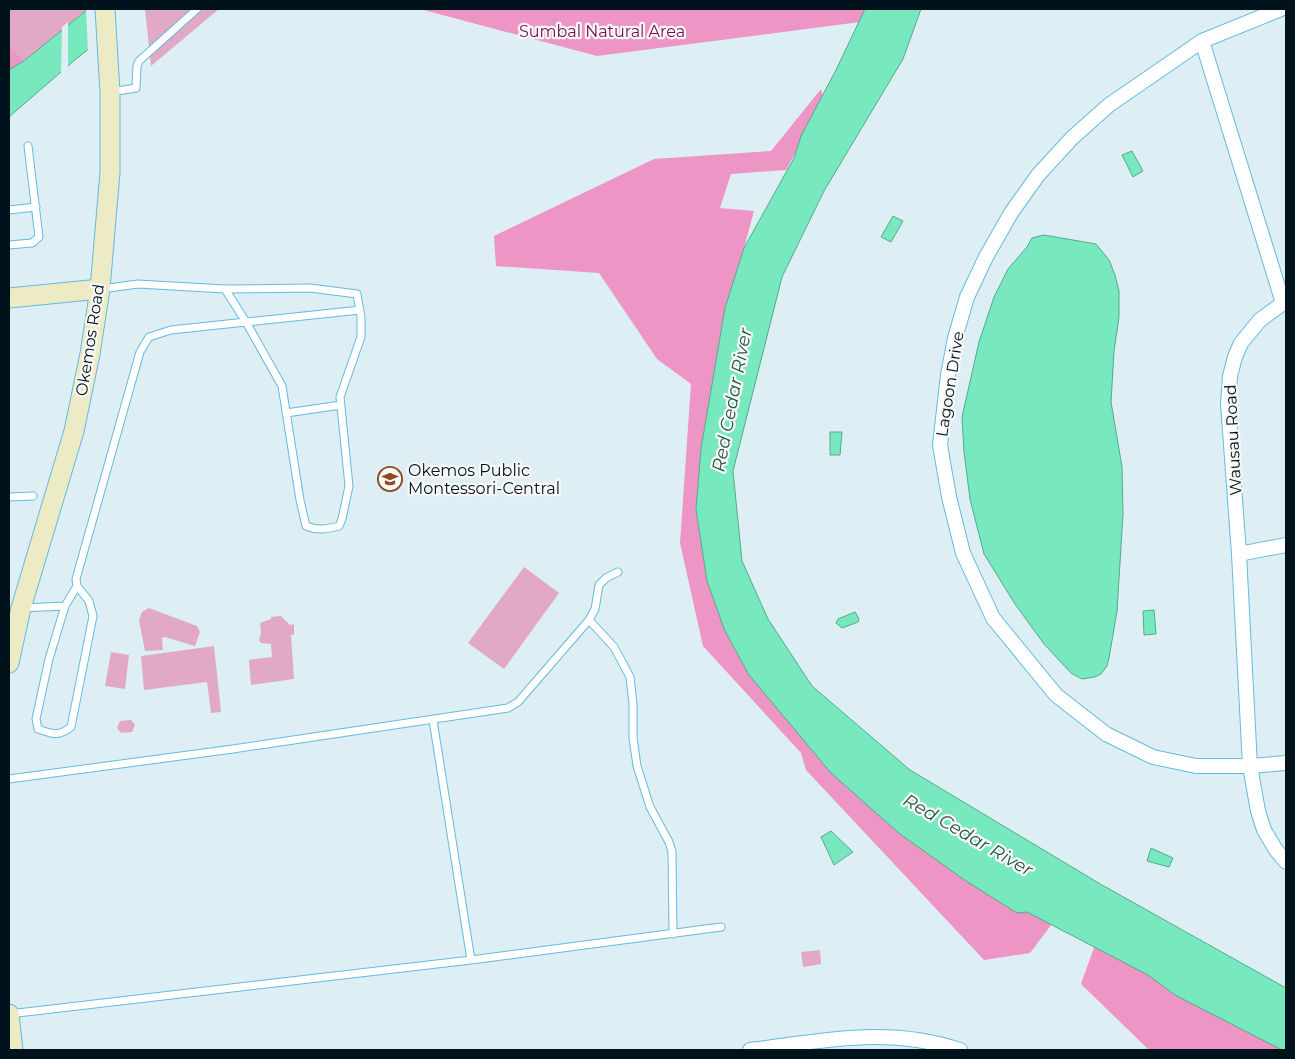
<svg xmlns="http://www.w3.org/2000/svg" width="1295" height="1059" font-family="Montserrat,sans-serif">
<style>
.green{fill:#e1a9c6}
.forest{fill:#ed95c5}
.water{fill:#78e9be;stroke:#54a98e}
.pier{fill:#deeef5}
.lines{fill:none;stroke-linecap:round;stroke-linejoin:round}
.lane-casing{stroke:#63bbde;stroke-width:9}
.street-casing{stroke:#63bbde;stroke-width:16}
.secondary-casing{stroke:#63bbde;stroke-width:21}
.lane{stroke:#fff;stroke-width:7}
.street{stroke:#fff;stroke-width:14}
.secondary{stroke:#edebc5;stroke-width:19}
.labels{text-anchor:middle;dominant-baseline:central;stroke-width:4.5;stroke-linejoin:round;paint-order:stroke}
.park-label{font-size:16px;fill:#760d53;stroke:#f8f8f8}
.street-label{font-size:16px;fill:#00131d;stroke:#f8f8f8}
.poi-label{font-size:16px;fill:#00131d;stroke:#f8f8f8;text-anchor:start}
.water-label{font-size:18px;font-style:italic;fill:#255543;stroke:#f8f8f8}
</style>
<rect width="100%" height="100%" fill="#deeef5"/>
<path class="green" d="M 9,9 L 85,9 L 85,11 L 24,61 L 9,70 Z
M 145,9 L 219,9 L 151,66 Z
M 524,567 L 559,593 L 504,669 L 468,643 Z
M 149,608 L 197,626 L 200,632 L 195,646 L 165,637 L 162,638 L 163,650 L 145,651 L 139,620 L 142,612 Z
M 281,616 L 290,625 L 294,624 L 294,635 L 291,635 L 294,679 L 251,685 L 249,660 L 272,657 L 271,644 L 261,643 L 259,640 L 261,633 L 260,623 L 271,619 L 271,617 Z
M 214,646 L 221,712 L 211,713 L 207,682 L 144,690 L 141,656 Z
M 111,652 L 129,655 L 125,689 L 105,686 Z
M 131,720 L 135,725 L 132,732 L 121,733 L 117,728 L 120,721 Z
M 820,950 L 821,964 L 803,967 L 801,952 Z"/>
<path class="forest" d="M 420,9 L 865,9 L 860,22 L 597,56 Z
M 9,46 L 24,61 L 9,70 Z
M 821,89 L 824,100 L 786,170 L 731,174 L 720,208 L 754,211 L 744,248 L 725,308 L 701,449 L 696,509 L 707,581 L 725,631 L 749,675 L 1055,920 L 1030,953 L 984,960 L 806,770 L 801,753 L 703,646 L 680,543 L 691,384 L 657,359 L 599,273 L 496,266 L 494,236 L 654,159 L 771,151 Z
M 1095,945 L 1283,1050 L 1149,1050 L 1081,984 Z"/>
<path class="water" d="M 88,9 L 140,9 L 76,59 L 9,117 L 9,70 L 24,61 Z
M 865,9 L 921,9 L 903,59 L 824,191 L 782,277 L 733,471 L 742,561 L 768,619 L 812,686 L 910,770 L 1102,885 L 1286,988 L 1286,1050 L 1282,1050 L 1175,995 L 1148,975 L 1027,912 L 1017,913 L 963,879 L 900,834 L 831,773 L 749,675 L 725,631 L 707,581 L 696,509 L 701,449 L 725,308 L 744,248 L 794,158 L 801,136 L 836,70 Z
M 1132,151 L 1143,171 L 1133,177 L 1122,155 Z
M 893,216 L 903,221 L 891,242 L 881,237 Z
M 1044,235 L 1096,244 L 1109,260 L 1115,275 L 1119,291 L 1119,317 L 1114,351 L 1111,402 L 1122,467 L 1123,514 L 1117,611 L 1109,658 L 1107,666 L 1101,674 L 1095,677 L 1082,679 L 1071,673 L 1044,644 L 1015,604 L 984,554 L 970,499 L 964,452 L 962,417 L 979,342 L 994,297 L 1008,269 L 1027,247 L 1032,238 Z
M 830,432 L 842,432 L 840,455 L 830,455 Z
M 1154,610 L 1156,634 L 1144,635 L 1143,611 Z
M 855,612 L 859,619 L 858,622 L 842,628 L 836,623 L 838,619 Z
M 831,831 L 853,852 L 834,865 L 821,837 Z
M 1151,848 L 1173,858 L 1169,867 L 1147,861 Z"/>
<path class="pier" d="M 86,9 L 141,9 L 141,11 L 88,52 Z
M 68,22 L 68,69 L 61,75 L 62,27 Z"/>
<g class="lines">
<defs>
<path id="lane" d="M 111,92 L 136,88 L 137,66 L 139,61 L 197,9
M 9,210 L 36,207
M 9,245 L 32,243 L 39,237 L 28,146
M 225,289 L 246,322 L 360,310
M 286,413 L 341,405
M 9,497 L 33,496
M 77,586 L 65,606 L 49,659 L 36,719 L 38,729 C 53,734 58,737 71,727 L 93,616 L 89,601 L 77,586 L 76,579 L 140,352 L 149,337 L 171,330 L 246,322 L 282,386 L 300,500 L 306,526 C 318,531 327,529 339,526 L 342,519 L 349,486 L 340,397 L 361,337 L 361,317 L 357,294 L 310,288 L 225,289 L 138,284 L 101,289
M 22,608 L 65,606
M 589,620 L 614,647 L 630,677 L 633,704 L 633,738 L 637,766 L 650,807 L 669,842 L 672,852 L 673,934
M 433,720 L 471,960
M 9,779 L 233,749 L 508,708 L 518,702 L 589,620 L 595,609 L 599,585 L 606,578 L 618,572
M 9,1014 L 471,960 L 721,927"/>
<path id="street" d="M 1281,9 L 1202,41 L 1109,105 L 1072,138 L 1038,175 L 1011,213 L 986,257 L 967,297 L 955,338 L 948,375 L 940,445 L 949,497 L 963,553 L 993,618 L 1056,695 L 1106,734 L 1153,757 L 1196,766 L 1250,766 L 1286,763
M 1202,41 L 1283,303
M 1286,301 L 1260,320 L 1241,343 L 1235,357 L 1230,376 L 1228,404 L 1239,554 L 1250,766 L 1258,811 L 1264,830 L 1276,850 L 1286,862
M 1239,554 L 1286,545
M 750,1050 C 824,1041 887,1026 960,1050"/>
<path id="secondary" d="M 9,298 L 100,289
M 9,663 L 21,608 L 74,431 L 90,354 L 100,289 L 110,172 L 110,92 L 105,9
M 9,1014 L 13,1050"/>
</defs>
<use href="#lane" class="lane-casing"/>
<use href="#street" class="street-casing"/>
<use href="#secondary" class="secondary-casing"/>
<use href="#lane" class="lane"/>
<use href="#street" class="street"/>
<use href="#secondary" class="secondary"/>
</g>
<defs>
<symbol id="school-ring" viewBox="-11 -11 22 22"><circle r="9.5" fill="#f8f8f8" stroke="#8f4923" stroke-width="1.5"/><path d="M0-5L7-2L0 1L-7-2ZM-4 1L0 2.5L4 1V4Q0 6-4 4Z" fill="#8f4923"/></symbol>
</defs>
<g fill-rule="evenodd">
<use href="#school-ring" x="376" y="465" width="28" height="28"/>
</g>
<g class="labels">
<g class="park-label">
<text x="602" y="31">Sumbal Natural Area</text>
</g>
<g class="street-label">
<text transform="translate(90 340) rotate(-81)">Okemos Road</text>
<text transform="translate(950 384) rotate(-81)">Lagoon Drive</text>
<text transform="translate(1233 440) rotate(-93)">Wausau Road</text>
</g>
<g class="poi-label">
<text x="408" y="470">Okemos Public<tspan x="408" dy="18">Montessori-Central</tspan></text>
</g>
<g class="water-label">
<text transform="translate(732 400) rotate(-79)">Red Cedar River</text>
<text transform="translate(968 835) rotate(30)">Red Cedar River</text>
</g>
</g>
<rect width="1295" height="1059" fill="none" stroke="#00131d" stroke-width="20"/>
</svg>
